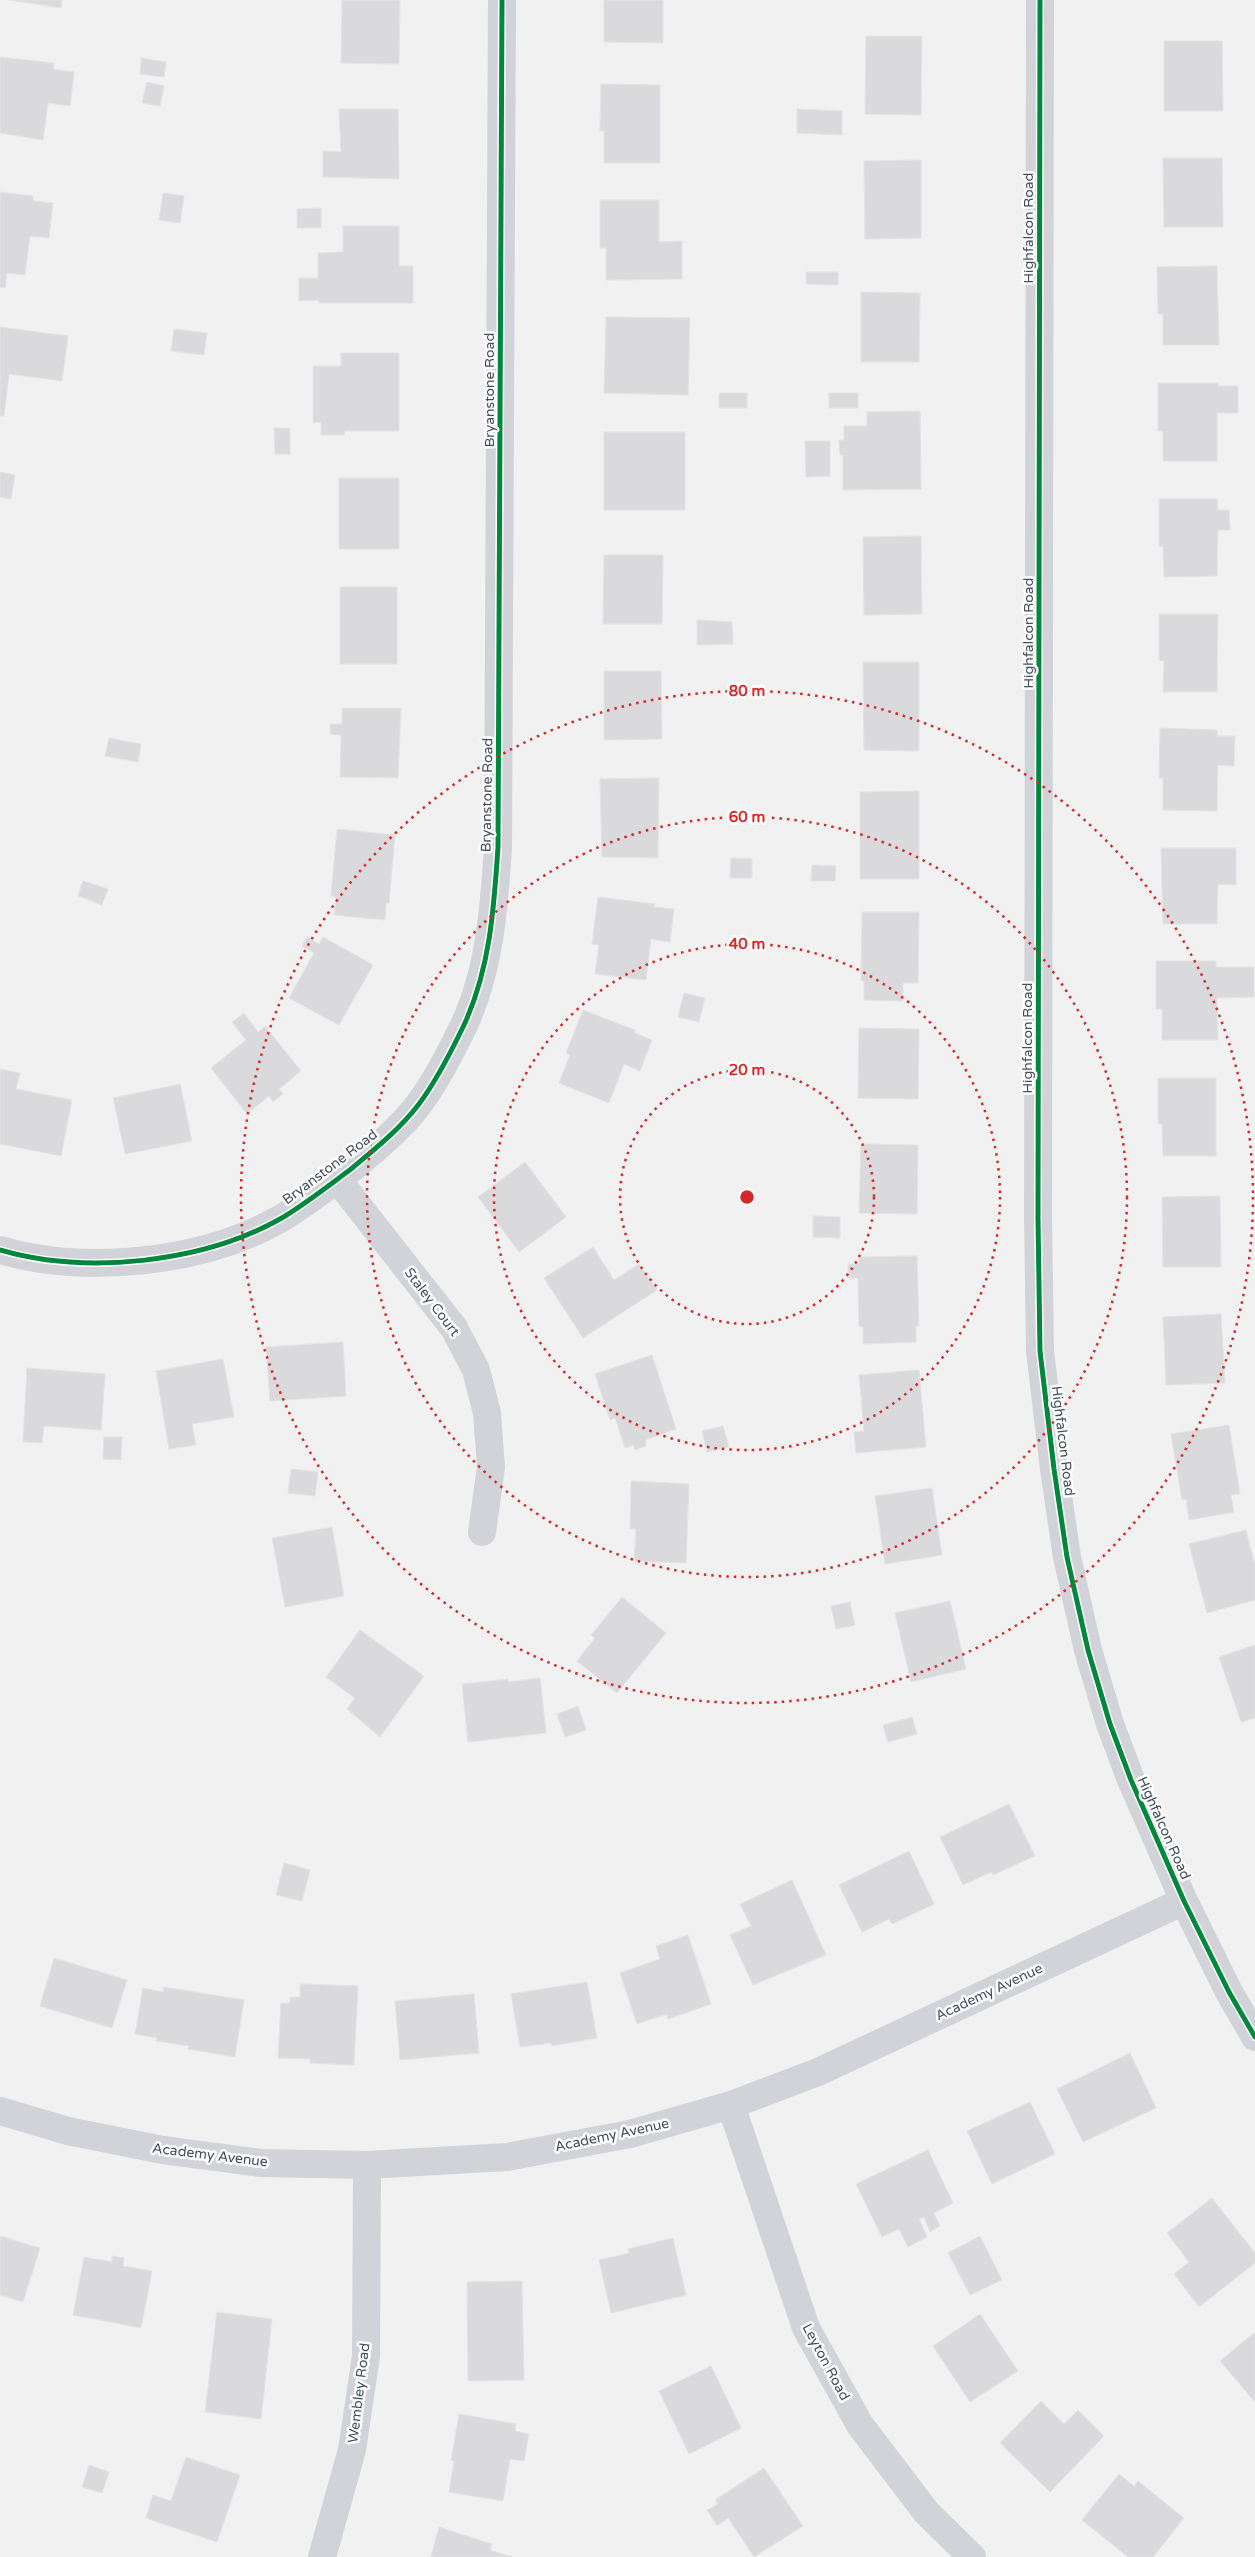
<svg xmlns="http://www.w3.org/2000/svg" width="1255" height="2557" font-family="'Varela Round',sans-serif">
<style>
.building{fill:#dadadd;stroke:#e3e3e4}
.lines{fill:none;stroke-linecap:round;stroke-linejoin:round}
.street{stroke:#d2d3d8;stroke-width:28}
.secondary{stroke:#d1d3d8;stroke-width:28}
.cycleway-casing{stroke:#fff;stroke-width:8}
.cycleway{stroke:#00873e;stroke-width:5}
.ring{fill:none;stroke:#d62828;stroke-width:2.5;stroke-dasharray:2.5 5}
.labels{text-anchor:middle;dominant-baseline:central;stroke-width:5;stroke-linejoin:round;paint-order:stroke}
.street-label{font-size:14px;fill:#464f60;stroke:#fff}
.centre{fill:#d62828;stroke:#fff;stroke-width:2.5}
.ring-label{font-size:15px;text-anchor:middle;font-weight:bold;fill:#d62828;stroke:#fff;stroke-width:5;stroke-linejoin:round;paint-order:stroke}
</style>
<rect width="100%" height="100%" fill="#f2f1f1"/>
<path class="building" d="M 10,0 L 62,0 L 61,8 Z
M 342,0 L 400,0 L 399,64 L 341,63 Z
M 604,0 L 663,0 L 663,43 L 604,42 Z
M 866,36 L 922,36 L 921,115 L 865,114 Z
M 1164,41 L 1222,41 L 1223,111 L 1164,111 Z
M 0,57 L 54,63 L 53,69 L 74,72 L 70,106 L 48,103 L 43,140 L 0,133 Z
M 141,58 L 166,62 L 164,77 L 140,74 Z
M 147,82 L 164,86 L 160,106 L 142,103 Z
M 601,84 L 660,85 L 660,163 L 604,163 L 604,131 L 600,131 Z
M 339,109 L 398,109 L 399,179 L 323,177 L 323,151 L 341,152 Z
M 797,109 L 842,111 L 842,135 L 797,133 Z
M 1163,158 L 1222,158 L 1223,227 L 1164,227 Z
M 921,160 L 921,238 L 865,239 L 864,161 Z
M 0,192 L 33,196 L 33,201 L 53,203 L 49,238 L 30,236 L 25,275 L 7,273 L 5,288 L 0,287 Z
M 163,193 L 184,196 L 180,223 L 159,220 Z
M 600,200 L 659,200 L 659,242 L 682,241 L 682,279 L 606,280 L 606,248 L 600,248 Z
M 321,208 L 321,228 L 297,228 L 297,209 Z
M 343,226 L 399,226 L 399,266 L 413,266 L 413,303 L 319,303 L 319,300 L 299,301 L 299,278 L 318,278 L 318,253 L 343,252 Z
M 1217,266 L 1219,345 L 1163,345 L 1163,314 L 1158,314 L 1157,267 Z
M 806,272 L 838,272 L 838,285 L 806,284 Z
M 861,292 L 920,293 L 919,362 L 861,362 Z
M 606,317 L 690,318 L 688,395 L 604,393 Z
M 0,327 L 68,336 L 62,381 L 9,374 L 4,416 L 0,416 Z
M 174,329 L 207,333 L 204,355 L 171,351 Z
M 341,353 L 399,353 L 399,431 L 345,431 L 344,435 L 321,435 L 321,422 L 313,423 L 313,366 L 341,366 Z
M 1158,383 L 1218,383 L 1218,386 L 1238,386 L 1238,413 L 1217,413 L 1217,461 L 1163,461 L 1163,431 L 1158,431 Z
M 719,393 L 747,393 L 747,408 L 719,408 Z
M 829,393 L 858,393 L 858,408 L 829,408 Z
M 920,411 L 921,489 L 843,490 L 843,455 L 840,455 L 839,440 L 844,440 L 844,426 L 867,426 L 867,412 Z
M 274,428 L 290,428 L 290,454 L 275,454 Z
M 604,432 L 685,432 L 685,510 L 604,510 Z
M 805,441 L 830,441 L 830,476 L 806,477 Z
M 0,472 L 15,475 L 11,499 L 0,497 Z
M 339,478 L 399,478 L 399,549 L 339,549 Z
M 1159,499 L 1217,499 L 1218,510 L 1229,510 L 1230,530 L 1218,530 L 1217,576 L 1164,577 L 1163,547 L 1159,546 Z
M 921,536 L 922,614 L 864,615 L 863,537 Z
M 604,555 L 663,555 L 662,624 L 603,624 Z
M 340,587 L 397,587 L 397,664 L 340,664 Z
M 1159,614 L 1218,614 L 1217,692 L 1163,692 L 1164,661 L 1159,660 Z
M 697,620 L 732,622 L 733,644 L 697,645 Z
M 863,662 L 919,662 L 919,751 L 864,750 Z
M 604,671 L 661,671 L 662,739 L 604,740 Z
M 342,708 L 401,708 L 398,778 L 340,777 L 341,735 L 330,734 L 330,724 L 342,724 Z
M 1160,728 L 1217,730 L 1217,736 L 1235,736 L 1234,766 L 1218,765 L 1217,811 L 1163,810 L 1163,778 L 1159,778 Z
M 109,738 L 141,744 L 138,762 L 105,756 Z
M 659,778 L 658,858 L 602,857 L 600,779 Z
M 919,791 L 919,879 L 860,879 L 860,792 Z
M 337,829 L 395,835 L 389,903 L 386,903 L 385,920 L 334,915 L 336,897 L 331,896 Z
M 1161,848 L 1236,848 L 1236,885 L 1218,884 L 1217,924 L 1163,924 Z
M 731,858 L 752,859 L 752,878 L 730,878 Z
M 812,865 L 836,866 L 835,881 L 811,881 Z
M 83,881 L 108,889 L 102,905 L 78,896 Z
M 598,897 L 655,904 L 654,907 L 674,909 L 670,942 L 651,939 L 646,980 L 595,974 L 599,945 L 592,944 Z
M 862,912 L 919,912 L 918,983 L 903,983 L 903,1001 L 864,1000 L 864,981 L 861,980 Z
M 307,937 L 319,944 L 323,937 L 373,965 L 339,1025 L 289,998 L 314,953 L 302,946 Z
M 1156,961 L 1216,961 L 1216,967 L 1254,967 L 1254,997 L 1217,998 L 1218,1040 L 1162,1040 L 1162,1009 L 1156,1009 Z
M 684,993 L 705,998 L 699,1022 L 678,1017 Z
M 583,1010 L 635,1030 L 635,1033 L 652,1040 L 640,1071 L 624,1064 L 609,1103 L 559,1083 L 570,1055 L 566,1053 Z
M 244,1013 L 258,1032 L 265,1026 L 301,1071 L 279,1089 L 283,1094 L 273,1102 L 269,1096 L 247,1114 L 211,1068 L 246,1040 L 232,1022 Z
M 859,1028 L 919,1029 L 918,1099 L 858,1098 Z
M 0,1069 L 20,1073 L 16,1089 L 72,1100 L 61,1156 L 0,1144 Z
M 1158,1078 L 1216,1078 L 1216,1156 L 1163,1156 L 1162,1124 L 1158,1124 Z
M 180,1084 L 192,1141 L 125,1154 L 113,1098 Z
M 861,1144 L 918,1145 L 917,1214 L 859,1213 Z
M 525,1162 L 566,1217 L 519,1252 L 478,1197 Z
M 1220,1196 L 1221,1267 L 1163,1267 L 1162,1197 Z
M 813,1216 L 840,1217 L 840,1238 L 813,1237 Z
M 593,1247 L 614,1280 L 639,1264 L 657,1290 L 583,1338 L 544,1278 Z
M 917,1256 L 919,1326 L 916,1326 L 916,1342 L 863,1344 L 863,1327 L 859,1326 L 858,1278 L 848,1278 L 848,1264 L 859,1264 L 859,1257 Z
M 1221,1314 L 1225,1383 L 1166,1385 L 1163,1317 Z
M 343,1342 L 346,1396 L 270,1401 L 266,1347 Z
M 652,1355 L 676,1429 L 645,1440 L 646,1446 L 635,1450 L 633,1445 L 625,1448 L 615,1418 L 610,1420 L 595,1374 Z
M 223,1359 L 234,1417 L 192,1424 L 196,1445 L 169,1449 L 156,1371 Z
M 27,1368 L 105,1374 L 101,1430 L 44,1426 L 42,1443 L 23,1442 Z
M 919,1370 L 926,1447 L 856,1453 L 854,1432 L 864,1431 L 859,1375 Z
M 1229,1425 L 1240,1494 L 1231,1495 L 1234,1512 L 1189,1520 L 1186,1499 L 1182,1500 L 1171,1434 Z
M 723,1426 L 729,1447 L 707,1452 L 702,1431 Z
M 104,1437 L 122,1437 L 121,1460 L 103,1459 Z
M 291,1469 L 318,1472 L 315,1496 L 288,1493 Z
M 631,1481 L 689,1484 L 686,1563 L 634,1561 L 636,1529 L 630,1529 Z
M 932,1488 L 942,1555 L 885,1564 L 875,1496 Z
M 332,1527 L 344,1596 L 285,1607 L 272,1538 Z
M 1246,1530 L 1255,1565 L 1255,1600 L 1207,1613 L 1189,1544 Z
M 622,1597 L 666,1633 L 617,1693 L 577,1661 L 595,1638 L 591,1635 Z
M 950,1601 L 966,1669 L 911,1682 L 895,1613 Z
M 850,1602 L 855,1625 L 836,1629 L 831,1606 Z
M 360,1630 L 424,1676 L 380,1737 L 347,1709 L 355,1698 L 326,1677 Z
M 1255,1645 L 1255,1718 L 1241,1722 L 1219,1657 Z
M 540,1678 L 546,1733 L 468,1742 L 462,1684 L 508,1679 L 508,1682 Z
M 578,1706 L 586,1730 L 565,1737 L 557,1714 Z
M 912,1717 L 917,1734 L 888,1742 L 883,1725 Z
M 1009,1804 L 1035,1856 L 993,1875 L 991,1872 L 963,1885 L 940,1837 Z
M 909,1851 L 934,1904 L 892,1924 L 889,1919 L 862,1932 L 839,1885 Z
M 284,1863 L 310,1870 L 302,1901 L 276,1895 Z
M 792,1880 L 826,1955 L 753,1985 L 730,1935 L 751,1926 L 740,1904 Z
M 688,1935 L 711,2004 L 668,2019 L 667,2014 L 637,2024 L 620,1973 L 660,1959 L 656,1946 Z
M 54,1958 L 127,1980 L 112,2028 L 40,2006 Z
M 587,1982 L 597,2038 L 551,2046 L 551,2043 L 520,2047 L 511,1994 Z
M 300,1984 L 358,1986 L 354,2065 L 310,2063 L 310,2059 L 278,2058 L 281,2003 L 290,2003 L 290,1997 L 300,1997 Z
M 164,1987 L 244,2000 L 235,2057 L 188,2049 L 189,2046 L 156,2041 L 157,2038 L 135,2034 L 143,1988 L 163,1992 Z
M 474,1994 L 479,2053 L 400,2060 L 395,2001 Z
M 1130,2053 L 1156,2108 L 1083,2142 L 1057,2089 Z
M 1030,2102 L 1055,2154 L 992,2184 L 967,2131 Z
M 928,2150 L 953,2203 L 934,2213 L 940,2226 L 930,2232 L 924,2217 L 919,2219 L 927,2237 L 908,2247 L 899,2229 L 882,2237 L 856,2184 Z
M 1212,2198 L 1255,2253 L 1255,2263 L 1199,2307 L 1174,2274 L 1189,2262 L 1167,2233 Z
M 0,2236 L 40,2248 L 23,2302 L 0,2295 Z
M 980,2236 L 1002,2280 L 970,2295 L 948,2253 Z
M 673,2238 L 686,2295 L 611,2313 L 599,2260 L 629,2253 L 628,2249 Z
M 112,2256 L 124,2258 L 123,2266 L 152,2271 L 141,2328 L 73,2315 L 84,2257 L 112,2262 Z
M 522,2281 L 524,2380 L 468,2381 L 467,2282 Z
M 217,2312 L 272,2319 L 261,2419 L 205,2412 Z
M 980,2314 L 1018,2371 L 970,2402 L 933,2346 Z
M 1255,2332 L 1255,2402 L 1220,2361 Z
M 711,2366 L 741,2428 L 689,2454 L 659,2391 Z
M 1041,2401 L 1064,2424 L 1078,2410 L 1104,2436 L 1050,2492 L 1000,2443 Z
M 459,2414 L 516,2424 L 515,2431 L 529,2434 L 524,2461 L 510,2459 L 503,2501 L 449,2492 L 454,2461 L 451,2460 Z
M 186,2457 L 240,2475 L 217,2542 L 146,2518 L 153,2495 L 171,2501 Z
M 89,2465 L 109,2472 L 102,2493 L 82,2487 Z
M 764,2468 L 803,2526 L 754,2557 L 728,2518 L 717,2526 L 707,2510 L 718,2504 L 715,2500 Z
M 1119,2474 L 1134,2486 L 1138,2481 L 1184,2518 L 1153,2557 L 1128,2557 L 1082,2520 Z
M 439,2527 L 492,2544 L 490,2550 L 512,2557 L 431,2557 Z"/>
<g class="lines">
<path class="street" d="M 337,1179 L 454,1328 L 476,1370 L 487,1413 L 491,1467 L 482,1532
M 0,1250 C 85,1275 202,1263 280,1219 C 304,1205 328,1186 351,1169 C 375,1149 400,1129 419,1104 C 437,1080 451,1052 464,1025 C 490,969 494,908 498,847 L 502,0
M 731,2105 L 806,2328 L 860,2425 L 927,2513 L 972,2557
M 322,2557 L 352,2450 L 366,2356 L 367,2165"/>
<path class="secondary" d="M 1040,0 L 1038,1218 L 1040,1351 L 1054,1469 L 1067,1557 L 1088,1650 L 1110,1724 L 1131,1780 L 1184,1901 L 1229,1992 L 1255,2037
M 0,2111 L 68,2131 L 163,2150 L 261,2163 L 367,2165 L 507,2157 L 630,2134 L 731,2105 L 818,2072 L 1184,1901"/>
<defs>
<path id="cycleway" d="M 1040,0 L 1038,1218 L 1040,1351 L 1054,1469 L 1067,1557 L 1088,1650 L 1110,1724 L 1131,1780 L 1184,1901 L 1229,1992 L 1255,2037
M 0,1250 C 85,1275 202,1263 280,1219 C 304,1205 328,1186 351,1169 C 375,1149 400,1129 419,1104 C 437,1080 451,1052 464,1025 C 490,969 494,908 498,847 L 502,0"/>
</defs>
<use href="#cycleway" class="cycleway-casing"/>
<use href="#cycleway" class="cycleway"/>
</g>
<g class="ring">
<circle cx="747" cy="1197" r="127"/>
<circle cx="747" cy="1197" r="253"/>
<circle cx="747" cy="1197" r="380"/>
<circle cx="747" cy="1197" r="506"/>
</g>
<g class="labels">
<g class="street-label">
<text transform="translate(1028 228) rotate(-90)">Highfalcon Road</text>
<text transform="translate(489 390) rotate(-90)">Bryanstone Road</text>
<text transform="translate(1028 633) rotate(-90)">Highfalcon Road</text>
<text transform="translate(487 795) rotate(-89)">Bryanstone Road</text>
<text transform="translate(1027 1038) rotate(-90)">Highfalcon Road</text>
<text transform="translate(330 1167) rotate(-37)">Bryanstone Road</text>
<text transform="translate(432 1302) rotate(53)">Staley Court</text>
<text transform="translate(1063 1441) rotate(83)">Highfalcon Road</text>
<text transform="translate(1164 1828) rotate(66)">Highfalcon Road</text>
<text transform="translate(989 1992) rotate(-25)">Academy Avenue</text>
<text transform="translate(612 2135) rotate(-12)">Academy Avenue</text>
<text transform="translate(210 2155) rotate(7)">Academy Avenue</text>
<text transform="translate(826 2362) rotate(62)">Leyton Road</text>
<text transform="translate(359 2393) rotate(-83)">Wembley Road</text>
</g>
</g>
<circle cx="747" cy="1197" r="8" class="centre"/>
<g class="ring-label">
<text x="747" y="696">80 m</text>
<text x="747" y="822">60 m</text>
<text x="747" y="949">40 m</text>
<text x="747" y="1075">20 m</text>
</g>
</svg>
